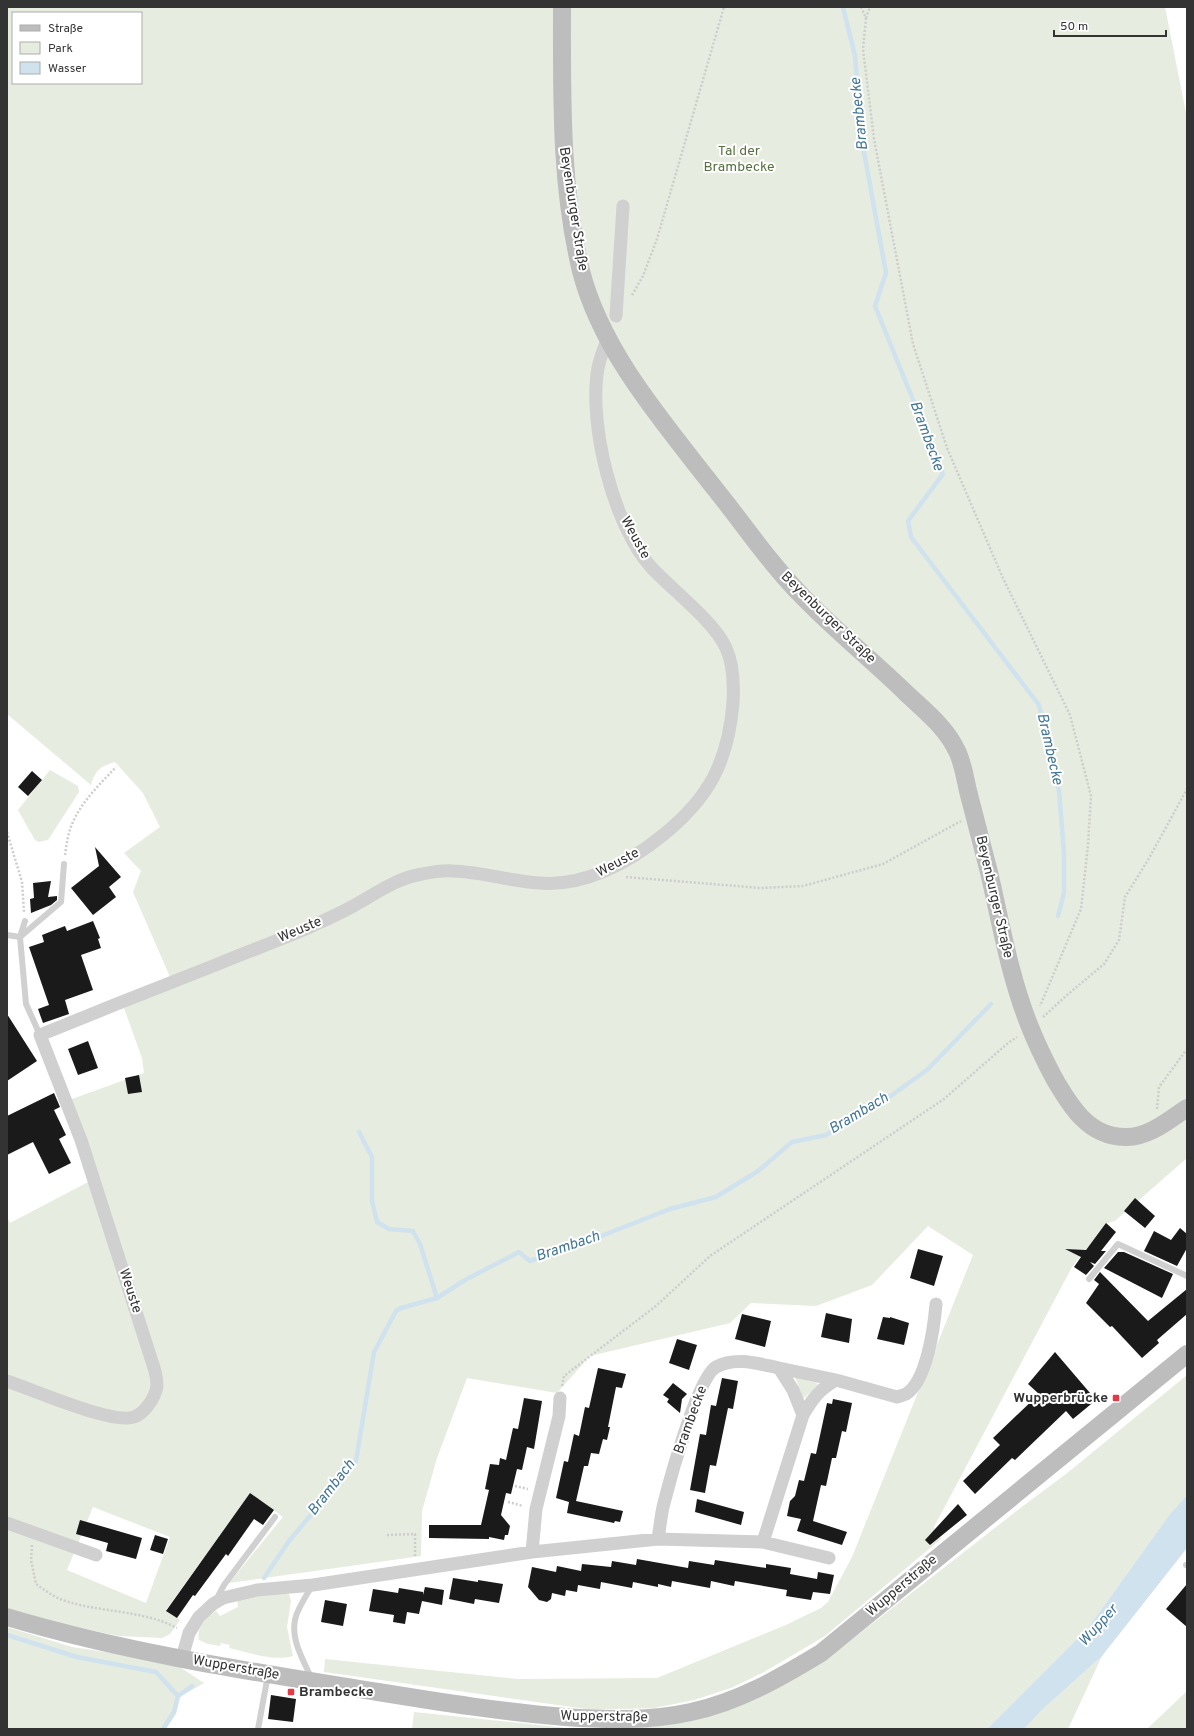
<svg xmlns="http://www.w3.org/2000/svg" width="1194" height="1736" font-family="Overpass,sans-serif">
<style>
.green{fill:#e6ecdf;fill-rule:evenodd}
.water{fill:#cfe2ee}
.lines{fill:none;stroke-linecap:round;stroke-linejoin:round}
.stream{stroke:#cfe2ee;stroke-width:4.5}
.building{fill:#1a1a1a}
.path{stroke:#cdcdcd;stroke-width:2.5;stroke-dasharray:2 2;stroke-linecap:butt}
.service{stroke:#d0d0d0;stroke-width:6}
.minor{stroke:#d0d0d0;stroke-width:13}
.secondary{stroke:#bdbdbd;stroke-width:18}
.poi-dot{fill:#e63946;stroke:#fff;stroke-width:1.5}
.labels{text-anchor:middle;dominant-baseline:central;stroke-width:4;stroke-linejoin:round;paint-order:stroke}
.park-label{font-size:14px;fill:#56703f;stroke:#fff}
.street-label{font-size:14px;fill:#333;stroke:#fff}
.poi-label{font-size:14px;font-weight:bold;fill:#333;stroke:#fff;text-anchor:end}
.water-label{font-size:15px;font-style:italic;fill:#3f7597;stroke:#fff}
</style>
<rect width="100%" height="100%" fill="#fff"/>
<path class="green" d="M 7,7 L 1165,7 L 1187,118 L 1187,1158 L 1115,1221 L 1107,1223 L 1072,1267 L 934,1527 L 941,1539 L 825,1636 L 764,1672 L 731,1688 L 694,1700 L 654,1708 L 593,1710 L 324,1672 L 325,1659 L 517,1679 L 657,1678 L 786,1625 L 821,1608 L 828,1602 L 852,1557 L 973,1255 L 928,1226 L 872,1285 L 816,1306 L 751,1303 L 730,1323 L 590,1356 L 557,1393 L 467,1378 L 437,1458 L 422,1511 L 421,1556 L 229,1583 L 283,1517 L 250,1493 L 166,1610 L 180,1620 L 170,1634 L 162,1638 L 119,1636 L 62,1624 L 7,1608 L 7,1217 L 10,1223 L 90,1181 L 61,1103 L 144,1073 L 142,1058 L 124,1008 L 174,986 L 133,892 L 141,871 L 124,853 L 160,827 L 143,793 L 115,762 C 100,766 95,771 91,785 L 7,714 ZM 13,13 L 141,13 L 141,83 L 13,83 ZM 93,1507 L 170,1537 L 146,1603 L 67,1570 Z
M 50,770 L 78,786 L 79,792 L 48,840 L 39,842 L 35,840 L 18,810 Z
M 1187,1375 L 1187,1495 L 1170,1514 L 1088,1628 L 987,1729 L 599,1729 L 655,1725 L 832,1655 L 1023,1506 L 1066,1474 Z
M 795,1377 L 817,1383 L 818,1385 L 803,1399 Z
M 282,1593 L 289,1594 L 291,1601 L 287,1627 L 293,1656 C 273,1662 249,1652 229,1648 L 230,1645 L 221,1643 L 220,1646 L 208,1644 L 199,1640 C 196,1627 206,1619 216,1611 L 220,1616 L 238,1607 L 237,1599 Z
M 7,1627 L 72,1647 L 172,1662 L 204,1683 L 180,1697 L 176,1714 L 166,1729 L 7,1729 Z
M 1102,1656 L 1068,1729 L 1024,1729 L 1043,1709 Z
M 1187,1691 L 1187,1729 L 1147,1729 Z
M 414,1712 L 576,1729 L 412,1729 Z"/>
<path class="water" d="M 1187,1495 L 1187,1548 L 1102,1656 L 1043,1709 L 1024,1729 L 987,1729 L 1088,1628 L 1170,1514 Z"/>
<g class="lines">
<path class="stream" d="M 843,7 L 855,56 L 862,141 L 886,273 L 875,306 L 943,474 L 908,521 L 911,537 L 1039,705 L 1059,791 L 1064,853 L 1064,893 L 1058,916
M 359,1132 L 372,1157 L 372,1201 L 377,1222 L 389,1229 L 413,1231 L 420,1244 L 437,1298
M 264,1578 L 289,1541 L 356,1461 L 374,1352 L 396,1311 L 401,1308 L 437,1298 L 465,1280 L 519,1252 L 530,1261 L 568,1249 L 670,1209 L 716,1197 L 758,1171 L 792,1142 L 826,1135 L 892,1095 L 927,1070 L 991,1004
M 7,1635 L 77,1657 L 156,1672 L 178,1696
M 163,1729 L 174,1712 L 178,1696 L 192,1686"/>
</g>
<path class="building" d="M 32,771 L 42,780 L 28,796 L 18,787 Z
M 95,847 L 121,877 L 109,887 L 116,897 L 93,915 L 71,888 L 99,866 Z
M 51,881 L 48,897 L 57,896 L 57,900 L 51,905 L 31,913 L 30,899 L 34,898 L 33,883 Z
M 93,921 L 100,938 L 98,939 L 101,948 L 81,955 L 93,990 L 65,1000 L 69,1014 L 43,1023 L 38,1009 L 49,1005 L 29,947 L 44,942 L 42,935 L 65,926 L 67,931 Z
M 7,1014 L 37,1061 L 7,1081 Z
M 88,1041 L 98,1068 L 78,1075 L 68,1049 Z
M 139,1075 L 142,1092 L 128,1094 L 125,1078 Z
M 54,1093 L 60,1107 L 54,1110 L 66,1135 L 59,1139 L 71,1163 L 49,1174 L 33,1142 L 7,1155 L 7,1116 Z
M 1135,1198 L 1155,1216 L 1145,1228 L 1124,1211 Z
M 1106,1223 L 1116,1232 L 1101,1251 L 1106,1251 L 1095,1264 L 1090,1262 L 1094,1266 L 1086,1275 L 1074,1267 L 1081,1257 L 1065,1249 L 1086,1250 Z
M 1180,1228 L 1187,1234 L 1187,1248 L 1177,1266 L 1144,1251 L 1154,1231 L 1171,1240 Z
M 918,1249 L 943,1256 L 934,1286 L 910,1278 Z
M 1118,1252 L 1124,1252 L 1173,1274 L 1162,1298 L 1104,1268 Z
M 1100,1272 L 1148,1321 L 1187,1289 L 1187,1314 L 1157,1340 L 1159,1343 L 1142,1358 L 1112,1326 L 1110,1327 L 1086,1303 L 1099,1284 L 1094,1280 Z
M 826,1313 L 852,1319 L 849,1343 L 821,1337 Z
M 742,1314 L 771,1321 L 765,1347 L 735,1339 Z
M 883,1317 L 890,1318 L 890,1317 L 909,1323 L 904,1345 L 877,1339 Z
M 677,1339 L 697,1345 L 689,1370 L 669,1363 Z
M 1055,1352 L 1096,1400 L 1073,1419 L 1066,1411 L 1015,1460 L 1012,1458 L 975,1494 L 963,1481 L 1000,1445 L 993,1438 L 1039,1394 L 1028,1384 Z
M 598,1368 L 626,1374 L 622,1388 L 616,1387 L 608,1427 L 610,1427 L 607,1440 L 603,1439 L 599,1454 L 591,1453 L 588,1466 L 584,1466 L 576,1501 L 623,1511 L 620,1522 L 615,1521 L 614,1523 L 567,1513 L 569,1502 L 556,1498 L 564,1461 L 568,1462 L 574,1434 L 579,1436 L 585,1407 L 589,1408 Z
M 722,1378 L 738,1381 L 733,1409 L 728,1408 L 716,1466 L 710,1465 L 705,1493 L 690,1490 L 700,1434 L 706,1435 L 711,1405 L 716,1406 Z
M 673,1383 L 687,1394 L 682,1399 L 680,1413 L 667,1402 L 669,1399 L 663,1395 Z
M 524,1398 L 542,1401 L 534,1449 L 527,1447 L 522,1470 L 517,1469 L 511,1494 L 506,1493 L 501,1515 L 510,1526 L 508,1535 L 505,1535 L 504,1540 L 489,1537 L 489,1539 L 429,1538 L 429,1525 L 481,1525 L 489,1490 L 485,1489 L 490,1464 L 499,1465 L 500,1458 L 506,1460 L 513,1428 L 518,1429 Z
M 833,1399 L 852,1403 L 846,1432 L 842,1431 L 836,1458 L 832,1458 L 826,1486 L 821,1485 L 813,1521 L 847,1532 L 842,1545 L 797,1531 L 801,1519 L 787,1516 L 790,1501 L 795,1496 L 799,1480 L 804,1481 L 811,1453 L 816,1454 L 827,1403 L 832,1404 Z
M 250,1493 L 274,1510 L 263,1525 L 254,1519 L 228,1556 L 226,1554 L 195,1596 L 193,1595 L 177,1618 L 166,1611 Z
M 697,1499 L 744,1512 L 741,1525 L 695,1512 Z
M 958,1504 L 967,1515 L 930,1545 L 925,1540 Z
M 80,1520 L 142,1538 L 136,1559 L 106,1551 L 108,1543 L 76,1534 Z
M 155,1535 L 168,1539 L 163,1554 L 150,1550 Z
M 637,1559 L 688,1568 L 689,1561 L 714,1565 L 715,1560 L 766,1568 L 766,1564 L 791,1568 L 790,1574 L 817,1579 L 818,1572 L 834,1575 L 830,1594 L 813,1592 L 811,1600 L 786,1596 L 787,1590 L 735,1581 L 734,1586 L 711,1581 L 710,1588 L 672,1581 L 671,1587 L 658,1584 L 658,1587 L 633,1582 L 632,1588 L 601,1582 L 600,1589 L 578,1585 L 577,1592 L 566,1590 L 565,1596 L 552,1593 L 551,1599 L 547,1602 L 539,1600 L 528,1587 L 532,1567 L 556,1572 L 557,1566 L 581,1571 L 582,1564 L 611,1567 L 612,1561 L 636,1565 Z
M 453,1578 L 478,1582 L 478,1580 L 503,1584 L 499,1603 L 475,1599 L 474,1604 L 449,1599 Z
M 1187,1584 L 1187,1627 L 1166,1609 Z
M 425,1587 L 444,1590 L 442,1605 L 422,1601 L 419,1614 L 407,1612 L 405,1624 L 393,1622 L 394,1615 L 369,1611 L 373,1589 L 398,1593 L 399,1588 L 423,1592 L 423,1595 Z
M 325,1600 L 347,1604 L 343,1626 L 321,1622 Z
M 271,1695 L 296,1699 L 293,1722 L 268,1719 Z"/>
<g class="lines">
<path class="path" d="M 861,7 L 866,18 L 870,7
M 866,18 L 863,49 L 874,139 L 913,344 L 947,448 L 1002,576 L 1070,715 L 1091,796 L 1088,845 L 1081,909 L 1040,1006
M 632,295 L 643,276 L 657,239 L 724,7
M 7,832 L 22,882 L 24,912
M 65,855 C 66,848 67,840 69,833 C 76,807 98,786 116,767
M 626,877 L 761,888 L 803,886 L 883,864 L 961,821
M 1043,1017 L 1066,996 L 1104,964 L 1119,940 L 1125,897 L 1148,860 L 1187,789
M 1157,1109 L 1159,1087 L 1187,1049
M 562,1386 L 564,1376 L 656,1306 L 710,1256 L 944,1099 L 1008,1043 L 1017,1037
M 515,1486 L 528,1489
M 508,1502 L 523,1506
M 387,1535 L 415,1534 L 415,1557
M 32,1545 L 31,1560 L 36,1584 C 43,1589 51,1595 60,1599 C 97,1613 141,1609 177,1628"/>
<path class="service" d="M 25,921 L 20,937 L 26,1004 L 40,1035
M 7,935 L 20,937 L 61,902 L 64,864
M 1089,1279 L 1118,1244 L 1187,1276
M 1186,1565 L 1187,1565
M 312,1586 C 307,1594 302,1602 298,1611 C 287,1634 302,1658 312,1679
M 216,1600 L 224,1585 L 275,1517
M 258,1729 L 268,1675"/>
<path class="minor" d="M 616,316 L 623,206
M 779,1368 L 836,1380
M 7,1381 C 31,1389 113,1425 134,1417 C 145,1413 155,1398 157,1386 C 157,1381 156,1375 155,1371 L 81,1140 L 40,1035 C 99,1011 159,987 218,964 C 249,951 280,940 310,927 C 325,920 341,913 355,905 C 377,893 397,878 422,874 C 432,872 443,870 453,871 C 482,872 510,881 539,883 C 583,887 629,863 663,835 C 709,798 728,762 733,703 C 734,685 734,665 726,648 C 714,621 672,590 651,567 C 613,525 588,423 598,368 C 600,357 604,348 608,338
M 803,1415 C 813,1398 819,1390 836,1380 L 897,1397 C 900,1396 904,1395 906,1394 C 927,1381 934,1327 936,1304
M 7,1523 L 96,1555
M 658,1539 C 660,1527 661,1514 664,1503 C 670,1479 698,1377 716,1367 C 736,1356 759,1364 779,1368 L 793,1390 L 803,1415 L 763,1542
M 532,1552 L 536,1509 L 559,1416 L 560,1398
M 182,1658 L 189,1633 L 199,1617 L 213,1604 L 223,1598 L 257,1590 L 313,1585 L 532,1552 L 658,1539 L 763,1542 L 829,1558"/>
<path class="secondary" d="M 562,7 C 562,95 560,185 581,271 C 602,353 665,424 716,490 C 745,526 771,565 804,598 C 836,631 873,661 906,693 C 925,711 946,727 957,751 C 963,763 965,778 968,791 C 975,818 982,845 989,872 C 1001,924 1010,978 1030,1027 C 1037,1045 1045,1061 1054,1078 C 1070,1106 1089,1137 1125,1137 C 1148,1138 1169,1120 1187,1108
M 7,1617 C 127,1653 254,1672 378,1692 C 440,1702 503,1712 565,1717 C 607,1720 650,1721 691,1712 C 738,1702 780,1678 821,1653 L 1187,1354"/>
</g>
<g class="poi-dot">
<rect x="1112" y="1394" width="8" height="8" rx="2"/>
<rect x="287" y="1688" width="8" height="8" rx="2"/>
</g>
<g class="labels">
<g class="park-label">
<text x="739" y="151">Tal der<tspan x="739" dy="16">Brambecke</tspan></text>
</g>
<g class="street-label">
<text transform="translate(573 209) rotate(81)">Beyenburger Straße</text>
<text transform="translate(635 538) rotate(61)">Weuste</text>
<text transform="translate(828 618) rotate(44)">Beyenburger Straße</text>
<text transform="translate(618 863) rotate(-28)">Weuste</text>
<text transform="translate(994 897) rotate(77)">Beyenburger Straße</text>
<text transform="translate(300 930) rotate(-23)">Weuste</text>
<text transform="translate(130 1291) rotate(72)">Weuste</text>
<text transform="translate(691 1420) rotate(-70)">Brambecke</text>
<text transform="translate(902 1586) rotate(-40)">Wupperstraße</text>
<text transform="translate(236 1668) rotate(10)">Wupperstraße</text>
<text transform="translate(604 1717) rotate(1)">Wupperstraße</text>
</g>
<g class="poi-label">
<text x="1108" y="1398">Wupperbrücke</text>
<text x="299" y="1692" text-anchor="start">Brambecke</text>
</g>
<g class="water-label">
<text transform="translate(860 114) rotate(-96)">Brambecke</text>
<text transform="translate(926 436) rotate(70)">Brambecke</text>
<text transform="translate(1049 749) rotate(77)">Brambecke</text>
<text transform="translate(859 1114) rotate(-31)">Brambach</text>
<text transform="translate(568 1247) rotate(-19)">Brambach</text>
<text transform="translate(332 1488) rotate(-52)">Brambach</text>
<text transform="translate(1099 1626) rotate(-48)">Wupper</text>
</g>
</g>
<rect width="1194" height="1736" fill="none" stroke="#333333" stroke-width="16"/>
<rect x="12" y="12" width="130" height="72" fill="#ffffff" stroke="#adadad"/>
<rect x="20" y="25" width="20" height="6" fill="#bdbdbd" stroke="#adadad"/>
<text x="48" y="32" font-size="12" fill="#333333">Straße</text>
<rect x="20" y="42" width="20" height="12" fill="#e6ecdf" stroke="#adadad"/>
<text x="48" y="52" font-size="12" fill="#333333">Park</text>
<rect x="20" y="62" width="20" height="12" fill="#cfe2ee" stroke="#adadad"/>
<text x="48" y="72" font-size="12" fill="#333333">Wasser</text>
<path d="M1054 30v6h112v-6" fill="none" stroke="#333333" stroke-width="2"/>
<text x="1060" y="30" font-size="12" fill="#333333" stroke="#ffffff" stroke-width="3" paint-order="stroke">50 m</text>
</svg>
